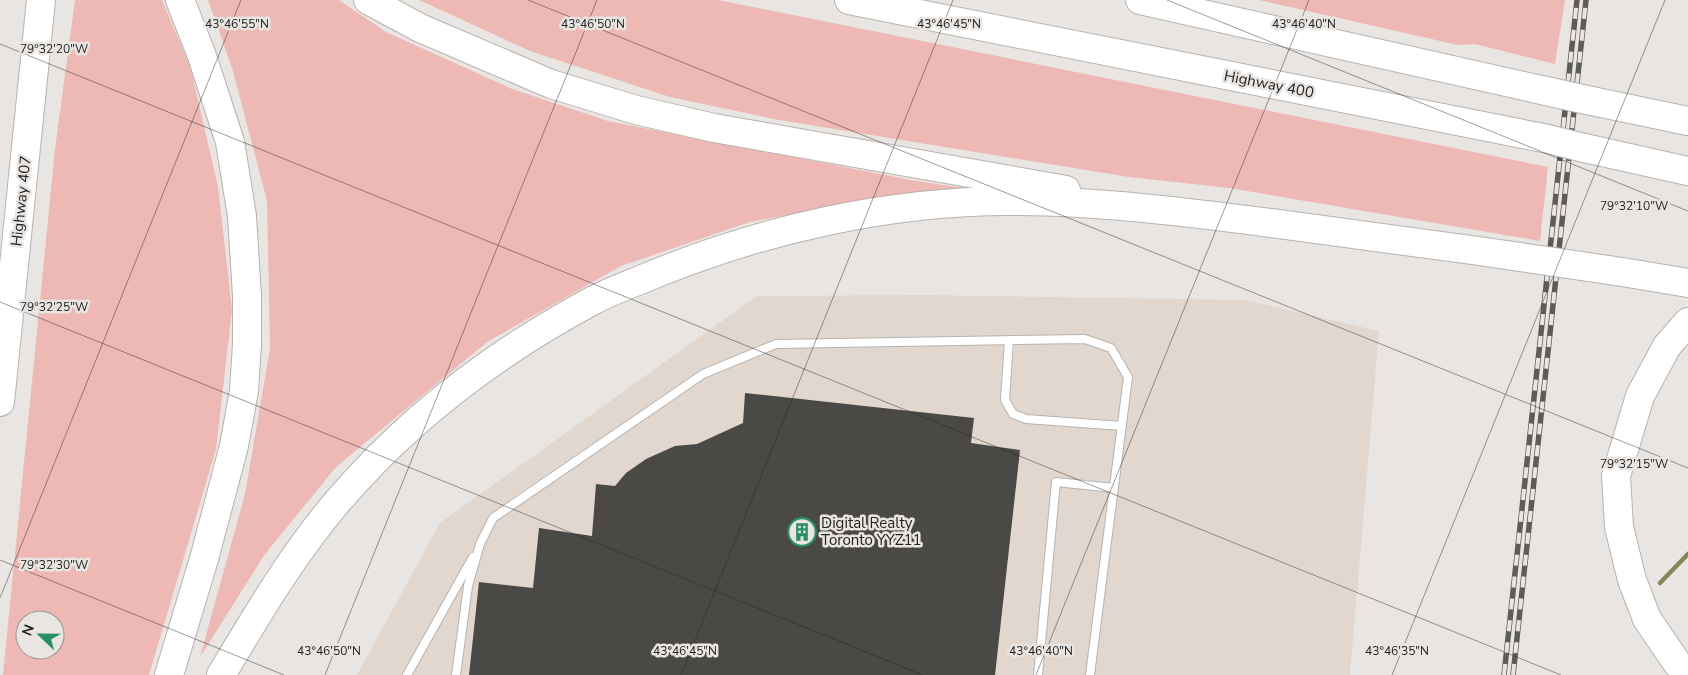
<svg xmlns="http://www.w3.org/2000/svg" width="1688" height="675" font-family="'Nunito Sans',sans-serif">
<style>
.built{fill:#e1d7cf}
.green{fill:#eeb9b4;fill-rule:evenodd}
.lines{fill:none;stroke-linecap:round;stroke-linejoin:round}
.stream{stroke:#88855a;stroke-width:4.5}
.building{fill:#4b4946}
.service-casing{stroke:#b6b3b0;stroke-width:10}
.motorway-casing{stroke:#b6b3b0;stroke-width:30}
.service{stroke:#fff;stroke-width:8}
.motorway{stroke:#fff;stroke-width:28}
.rail-casing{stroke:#5d5c5a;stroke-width:5.5}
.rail{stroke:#e8e5e2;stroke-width:4;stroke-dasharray:11;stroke-linecap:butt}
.motorway-bridge-casing{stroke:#b6b3b0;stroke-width:30;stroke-linecap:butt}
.motorway-bridge{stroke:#fff;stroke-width:28}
.ticks{fill:none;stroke:#252423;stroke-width:1;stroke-opacity:0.45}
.labels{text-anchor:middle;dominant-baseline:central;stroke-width:5;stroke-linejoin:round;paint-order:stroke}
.street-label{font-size:15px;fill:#252423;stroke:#e8e5e2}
.poi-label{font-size:15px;fill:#252423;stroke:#e8e5e2;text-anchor:start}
.ticks-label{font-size:12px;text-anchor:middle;fill:#252423;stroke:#e8e5e2;stroke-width:5;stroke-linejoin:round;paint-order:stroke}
</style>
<rect width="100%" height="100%" fill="#e8e5e2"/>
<path class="built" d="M 925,295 L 1245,300 L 1379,331 L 1350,675 L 357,675 L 440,523 L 757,296 Z"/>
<path class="green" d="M 75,0 L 162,0 L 191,69 L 218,187 L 232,310 L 216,449 L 149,675 L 3,675 L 55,149 ZM 25,620 L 55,620 L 55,650 L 25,650 Z
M 208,0 L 339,0 L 386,32 L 512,89 L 608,121 L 911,180 L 989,192 L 875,199 L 750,222 L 621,266 L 487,342 L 336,467 L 265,554 L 200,657 L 245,494 L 270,348 L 267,201 L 233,71 Z
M 419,0 L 718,0 L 1548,167 L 1540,241 L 1229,188 L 1129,177 L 779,120 L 670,97 L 530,51 Z
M 1259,0 L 1565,0 L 1555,64 L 1475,44 L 1458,45 Z"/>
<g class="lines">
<path class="stream" d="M 1660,583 L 1688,554"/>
</g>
<path class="building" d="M 745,393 L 974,418 L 971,443 L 1020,450 L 995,675 L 469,675 L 479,582 L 533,588 L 539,528 L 592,536 L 596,484 L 615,486 L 626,473 L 646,459 L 675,446 L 697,444 L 743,423 Z"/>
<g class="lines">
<defs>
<path id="service" d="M 1009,340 L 1005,400 L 1013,414 L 1026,419 L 1122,426
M 407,675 L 473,557
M 456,675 L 468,586 L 480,544 L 493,518 L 703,374 L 776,344 L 1085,339 L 1111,348 L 1128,377 L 1090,675
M 1038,675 L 1056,482 L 1114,488"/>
<path id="motorway" d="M 368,0 L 420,28 L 551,84 L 636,110 L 714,128 L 1066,190
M 849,0 L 1548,139
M 1140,0 L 1555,93
M 1587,100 L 1688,121
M 1580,147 L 1688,171
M 1622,272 L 1688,283
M 1688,322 L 1667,346 L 1640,396 L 1616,476 L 1619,527 L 1632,580 L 1647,619 L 1677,663 L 1688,674
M 0,402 L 41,0
M 169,675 L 204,559 L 234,446 L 244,391 L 247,344 L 247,296 L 242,216 L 230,142 L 202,56 L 180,0
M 221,675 C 257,615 292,555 338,501 C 409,418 497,352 592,301 C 609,292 628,285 645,278 C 760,230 887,201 1011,201 C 1098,201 1185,212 1271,223 C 1340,232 1409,242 1479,251"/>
</defs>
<use href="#service" class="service-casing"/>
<use href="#motorway" class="motorway-casing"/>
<use href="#service" class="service"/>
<use href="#motorway" class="motorway"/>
<defs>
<path id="rail" d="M 1504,675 L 1577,0
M 1513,675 L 1586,0"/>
</defs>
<use href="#rail" class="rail-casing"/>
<use href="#rail" class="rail"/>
<defs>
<path id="motorway-bridge" d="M 1555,93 L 1587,100
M 1548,139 L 1580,147
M 1479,251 L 1622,272"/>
</defs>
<use href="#motorway-bridge" class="motorway-bridge-casing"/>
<use href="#motorway-bridge" class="motorway-bridge"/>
</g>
<path class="ticks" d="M 528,0 L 1688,468M 1167,0 L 1688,211M 0,44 L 1561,675M 0,302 L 923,675M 0,560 L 284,675M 0,598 L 241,0M 325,675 L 597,0M 681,675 L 953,0M 1036,675 L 1309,0M 1392,675 L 1665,0"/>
<defs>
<symbol id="building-ring" viewBox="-11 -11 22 22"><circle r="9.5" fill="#e8e5e2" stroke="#288d69" stroke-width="1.5"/><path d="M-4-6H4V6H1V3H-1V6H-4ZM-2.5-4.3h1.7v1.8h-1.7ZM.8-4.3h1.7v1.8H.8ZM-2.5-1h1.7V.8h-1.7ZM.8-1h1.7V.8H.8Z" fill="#288d69"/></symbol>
</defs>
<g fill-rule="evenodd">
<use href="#building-ring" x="786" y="516" width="32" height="32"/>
</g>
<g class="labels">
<g class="street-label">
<text transform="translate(1269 84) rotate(11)">Highway 400</text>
<text transform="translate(21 201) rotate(-84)">Highway 407</text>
</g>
<g class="poi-label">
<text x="821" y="523">Digital Realty<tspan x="821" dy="17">Toronto YYZ11</tspan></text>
</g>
</g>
<g class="ticks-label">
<text x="237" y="28">43°46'55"N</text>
<text x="593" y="28">43°46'50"N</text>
<text x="949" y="28">43°46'45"N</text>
<text x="1304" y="28">43°46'40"N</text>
<text x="54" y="53">79°32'20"W</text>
<text x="1634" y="210">79°32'10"W</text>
<text x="54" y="311">79°32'25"W</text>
<text x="1634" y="468">79°32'15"W</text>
<text x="54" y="569">79°32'30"W</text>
<text x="329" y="655">43°46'50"N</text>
<text x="685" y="655">43°46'45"N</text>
<text x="1041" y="655">43°46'40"N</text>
<text x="1397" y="655">43°46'35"N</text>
</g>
<g transform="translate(40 635) rotate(292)"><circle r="24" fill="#e8e5e2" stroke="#9a9896"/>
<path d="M0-4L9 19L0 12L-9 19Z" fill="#288d69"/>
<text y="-8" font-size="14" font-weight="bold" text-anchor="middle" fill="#252423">N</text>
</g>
</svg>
